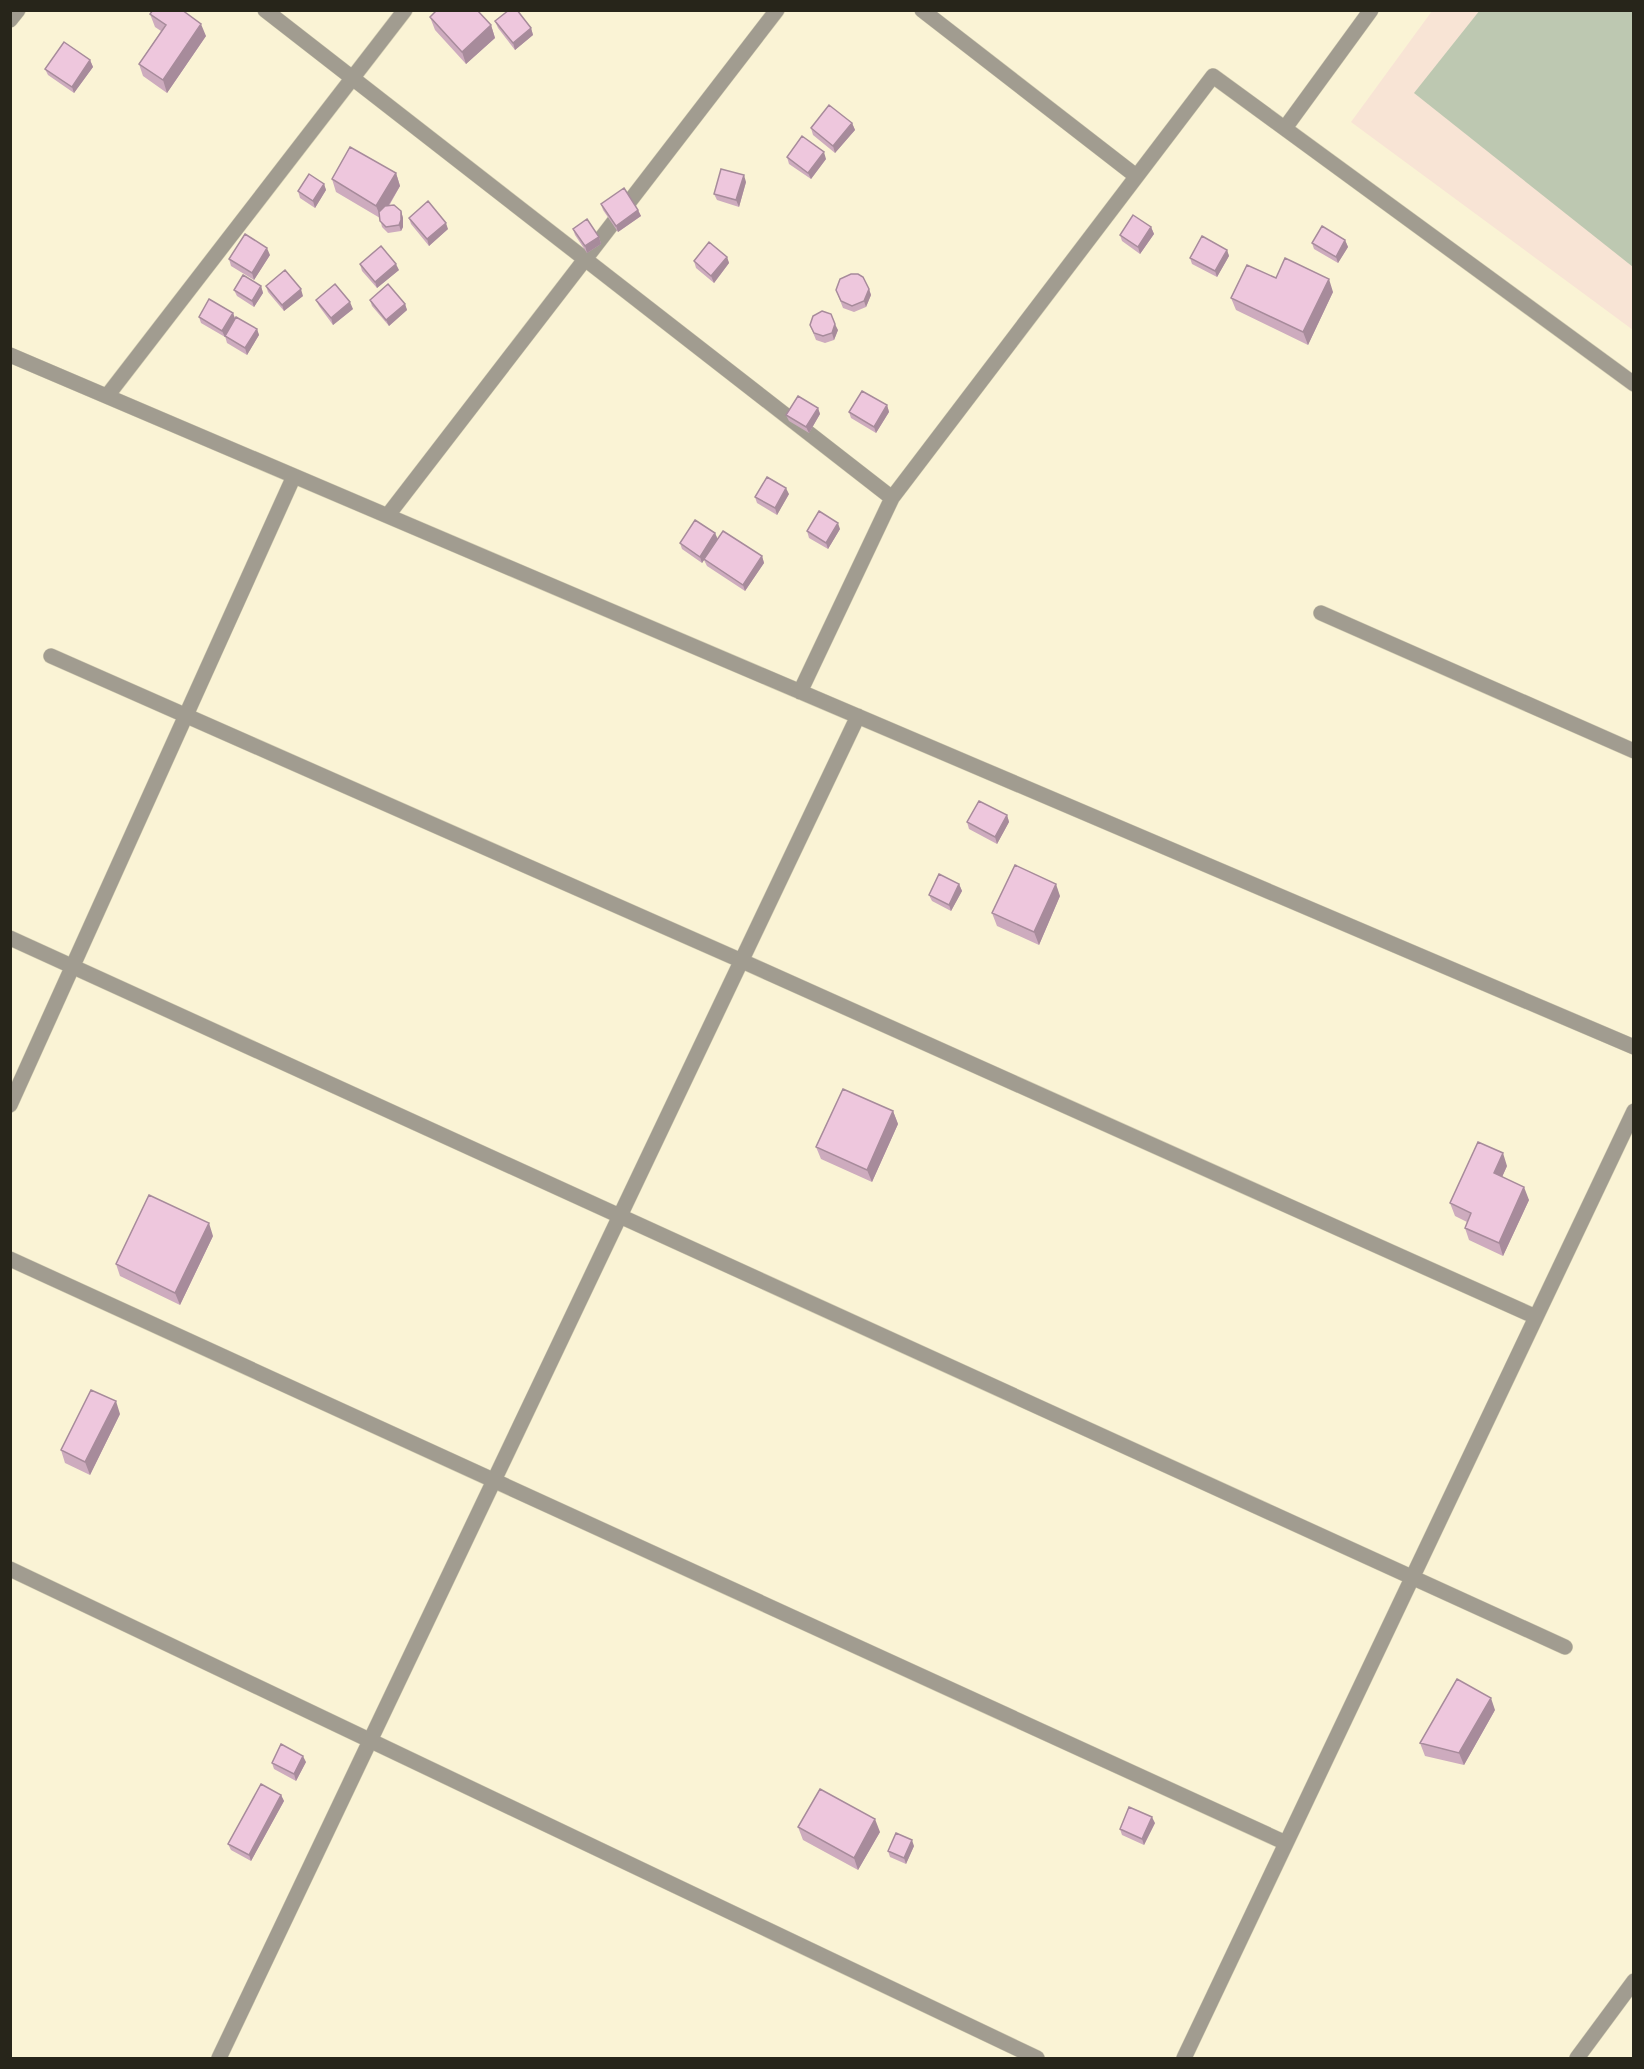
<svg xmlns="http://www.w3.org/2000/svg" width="1644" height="2069" font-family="'Fira Sans',sans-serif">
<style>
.education{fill:#f8e4d5}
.green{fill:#bdc8b1}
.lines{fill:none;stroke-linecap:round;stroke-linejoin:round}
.minor-casing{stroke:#d4ceb3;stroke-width:16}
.minor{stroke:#a19c90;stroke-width:15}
.wall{fill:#cdabbe}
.shaded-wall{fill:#a78b9b}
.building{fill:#eec7dd;stroke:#a78b9b;stroke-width:1.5}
</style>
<rect width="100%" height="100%" fill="#faf3d5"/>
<path class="education" d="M 1432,11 L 1633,11 L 1633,330 L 1351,122 Z"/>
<path class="green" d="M 1480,10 L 1633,11 L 1633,267 L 1414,93 Z"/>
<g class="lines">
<defs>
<path id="minor" d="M 265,10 L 892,498
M 922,10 L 1136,176
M 10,20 L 18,10
M 1285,128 L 1371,10
M 10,355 L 1634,1047
M 107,396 L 405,10
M 388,515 L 777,10
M 1321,613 L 1634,751
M 51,656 L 742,961 L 1536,1317
M 800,692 L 892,498 L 1213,76 L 1634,384
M 10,938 L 1565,1647
M 10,1105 L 294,476
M 10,1259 L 1286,1843
M 10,1569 L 1037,2058
M 219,2058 L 858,716
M 1184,2058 L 1634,1111
M 1577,2058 L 1634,1981"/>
</defs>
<use href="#minor" class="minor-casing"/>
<use href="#minor" class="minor"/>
</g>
<path class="wall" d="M 150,14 L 206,36 L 167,93 L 143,76 L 139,64 L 161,31 L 155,27 Z
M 430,17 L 491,25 L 495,38 L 466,64 L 435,30 Z
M 495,21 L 531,28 L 533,35 L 515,50 L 498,28 Z
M 90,60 L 93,67 L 74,93 L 48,75 L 45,69 Z
M 852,123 L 855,130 L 835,153 L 813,135 L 811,128 Z
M 787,157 L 826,159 L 811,179 L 789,164 Z
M 396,173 L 400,186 L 389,206 L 401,211 L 403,218 L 403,227 L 401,231 L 388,233 L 382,227 L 380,218 L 336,192 L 332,179 Z
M 746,182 L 739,207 L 717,200 L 714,194 Z
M 324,184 L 326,190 L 315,208 L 300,198 L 298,191 Z
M 601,204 L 638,210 L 641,216 L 618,232 L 603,210 Z
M 409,218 L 448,229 L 429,246 L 411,224 Z
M 1151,227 L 1154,234 L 1140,254 L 1122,241 L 1120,235 Z
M 573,229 L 599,237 L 601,244 L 587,253 L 575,235 Z
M 1345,240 L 1348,247 L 1338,263 L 1314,249 L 1312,243 Z
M 1227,250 L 1229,256 L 1217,277 L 1192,264 L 1190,258 Z
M 270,255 L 254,280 L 231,266 L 229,259 Z
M 727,257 L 729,263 L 714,283 L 696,268 L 694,261 Z
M 360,264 L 399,270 L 377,288 L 362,271 Z
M 1276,278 L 1333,292 L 1308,345 L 1236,310 L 1231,298 Z
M 261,286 L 263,293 L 254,307 L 237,296 L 234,290 Z
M 266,286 L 303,296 L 284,311 L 268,292 Z
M 869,289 L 871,295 L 866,307 L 854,312 L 843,308 L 836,290 Z
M 316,300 L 353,309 L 333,325 L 319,306 Z
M 370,300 L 405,304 L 407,310 L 389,326 L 372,306 Z
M 233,313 L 235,318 L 257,329 L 259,335 L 247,355 L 227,343 L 225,336 L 225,337 L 201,323 L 199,317 Z
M 810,325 L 838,330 L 834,340 L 825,343 L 816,340 Z
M 887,405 L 889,412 L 876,433 L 851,418 L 849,412 Z
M 818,408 L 820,414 L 809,433 L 789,421 L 786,415 Z
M 789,494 L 777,515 L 757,503 L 755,497 Z
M 840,529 L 828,549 L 809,538 L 807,531 Z
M 715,533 L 718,540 L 762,556 L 764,563 L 745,591 L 707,566 L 704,560 L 702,563 L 682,549 L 680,543 Z
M 1007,815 L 1009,822 L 997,844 L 969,829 L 967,822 Z
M 959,884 L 962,891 L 951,911 L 932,901 L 929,895 Z
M 1060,896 L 1039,945 L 997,926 L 992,913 Z
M 893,1111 L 898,1124 L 872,1182 L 821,1159 L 816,1147 Z
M 1507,1166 L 1502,1177 L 1529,1200 L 1503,1256 L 1469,1240 L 1465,1228 L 1467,1222 L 1455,1216 L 1450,1203 Z
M 213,1236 L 180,1305 L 120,1276 L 116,1264 Z
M 120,1414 L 90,1475 L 65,1463 L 61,1450 Z
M 1495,1710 L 1464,1765 L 1425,1756 L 1420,1743 Z
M 306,1762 L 296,1781 L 274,1769 L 272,1763 Z
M 281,1795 L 284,1801 L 251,1861 L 231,1850 L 228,1844 Z
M 1155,1823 L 1144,1845 L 1122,1835 L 1120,1829 Z
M 798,1827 L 880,1832 L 858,1870 L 803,1840 Z
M 914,1846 L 906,1864 L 890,1857 L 888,1851 Z"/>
<path class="shaded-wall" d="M 201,24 L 206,36 L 167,93 L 163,80 Z
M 491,25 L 495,38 L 466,64 L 462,52 Z
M 531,28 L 533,35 L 515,50 L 513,43 Z
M 90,60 L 93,67 L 74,93 L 72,87 Z
M 852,123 L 855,130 L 835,153 L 833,146 Z
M 824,152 L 826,159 L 811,179 L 808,173 Z
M 396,173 L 400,186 L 381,218 L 376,206 Z
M 744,175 L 746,182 L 739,207 L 736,200 Z
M 324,184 L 326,190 L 315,208 L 313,201 Z
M 638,210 L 641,216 L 618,232 L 616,226 Z
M 401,211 L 403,218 L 403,227 L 401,231 L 399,225 Z
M 446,223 L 448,229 L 429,246 L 427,239 Z
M 1151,227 L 1154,234 L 1140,254 L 1138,247 Z
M 599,237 L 601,244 L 587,253 L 585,246 Z
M 1345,240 L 1348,247 L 1338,263 L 1336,257 Z
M 267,248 L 270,255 L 254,280 L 252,273 Z
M 1227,250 L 1229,256 L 1217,277 L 1215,271 Z
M 727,257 L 729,263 L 714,283 L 711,276 Z
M 396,264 L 399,270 L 377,288 L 375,282 Z
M 1329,279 L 1333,292 L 1308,345 L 1303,332 Z
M 261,286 L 263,293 L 254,307 L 252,301 Z
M 301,289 L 303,296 L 284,311 L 282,305 Z
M 869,289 L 871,295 L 866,307 L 864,301 Z
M 350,302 L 353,309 L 333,325 L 331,318 Z
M 405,304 L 407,310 L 389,326 L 386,320 Z
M 233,313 L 235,319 L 225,337 L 222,331 Z
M 835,324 L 838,330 L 834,340 L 832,333 Z
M 257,329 L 259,335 L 247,355 L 245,348 Z
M 887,405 L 889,412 L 876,433 L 874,427 Z
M 818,408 L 820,414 L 809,433 L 806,427 Z
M 786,488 L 789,494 L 777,515 L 775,508 Z
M 838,523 L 840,529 L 828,549 L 826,543 Z
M 715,533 L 718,540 L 702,563 L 700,557 Z
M 762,556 L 764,563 L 745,591 L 743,585 Z
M 1007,815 L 1009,822 L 997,844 L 995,837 Z
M 959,884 L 962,891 L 951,911 L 949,905 Z
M 1056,884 L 1060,896 L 1039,945 L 1034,932 Z
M 893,1111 L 898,1124 L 872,1182 L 867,1170 Z
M 1503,1153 L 1507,1166 L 1498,1186 L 1494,1173 Z
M 1524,1187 L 1529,1200 L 1503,1256 L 1499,1243 Z
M 209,1223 L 213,1236 L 180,1305 L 175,1293 Z
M 116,1401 L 120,1414 L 90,1475 L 85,1462 Z
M 1491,1698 L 1495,1710 L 1464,1765 L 1459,1753 Z
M 303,1756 L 306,1762 L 296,1781 L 294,1774 Z
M 281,1795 L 284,1801 L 251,1861 L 249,1855 Z
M 1152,1817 L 1155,1823 L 1144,1845 L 1142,1839 Z
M 875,1819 L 880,1832 L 858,1870 L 854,1858 Z
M 912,1840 L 914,1846 L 906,1864 L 904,1858 Z"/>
<path class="building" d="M 153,10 L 182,10 L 201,24 L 163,80 L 139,64 L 166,25 L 150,14 Z
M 437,10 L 477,10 L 491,25 L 462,52 L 430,17 Z
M 509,10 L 517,10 L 531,28 L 513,43 L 495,21 Z
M 64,42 L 90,60 L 72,87 L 45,69 Z
M 829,105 L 852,123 L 833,146 L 811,128 Z
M 802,136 L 824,152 L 808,173 L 787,157 Z
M 350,147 L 396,173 L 376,206 L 332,179 Z
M 721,169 L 744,175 L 736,200 L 714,194 Z
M 309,174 L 324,184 L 313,201 L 298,191 Z
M 624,188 L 638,210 L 616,226 L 601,204 Z
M 428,201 L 446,223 L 427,239 L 409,218 Z
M 394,205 L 401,211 L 401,220 L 399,225 L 386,227 L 380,221 L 379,212 L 385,206 Z
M 1133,215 L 1151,227 L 1138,247 L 1120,235 Z
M 587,219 L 599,237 L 585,246 L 573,229 Z
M 1322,226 L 1345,240 L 1336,257 L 1312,243 Z
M 245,234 L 267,248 L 252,273 L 229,259 Z
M 1202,236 L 1227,250 L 1215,271 L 1190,258 Z
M 709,242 L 727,257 L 711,276 L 694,261 Z
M 381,246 L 396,264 L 375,282 L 360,264 Z
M 1285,258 L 1329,279 L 1303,332 L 1231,298 L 1247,265 L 1276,278 Z
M 285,270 L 301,289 L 282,305 L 266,286 Z
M 851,274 L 858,274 L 863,277 L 869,289 L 864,301 L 852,306 L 841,301 L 836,290 L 840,279 Z
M 243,275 L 261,286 L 252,301 L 234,290 Z
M 335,284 L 350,302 L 331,318 L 316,300 Z
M 388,284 L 405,304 L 386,320 L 370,300 Z
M 209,299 L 233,313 L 222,331 L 199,317 Z
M 822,311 L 831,314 L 835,324 L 832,333 L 823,336 L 814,333 L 810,325 L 813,316 Z
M 236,317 L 257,329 L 245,348 L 225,336 Z
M 862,391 L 887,405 L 874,427 L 849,412 Z
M 798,396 L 818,408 L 806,427 L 786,415 Z
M 767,477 L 786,488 L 775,508 L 755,497 Z
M 819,511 L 838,523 L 826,543 L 807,531 Z
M 695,520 L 715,533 L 700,557 L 680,543 Z
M 723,531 L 762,556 L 743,585 L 704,559 Z
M 979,801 L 1007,815 L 995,837 L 967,822 Z
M 1015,865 L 1056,884 L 1034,932 L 992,913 Z
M 939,874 L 959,884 L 949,905 L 929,895 Z
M 843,1089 L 893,1111 L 867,1170 L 816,1147 Z
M 1478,1142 L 1503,1153 L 1494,1173 L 1524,1187 L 1499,1243 L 1465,1228 L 1471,1213 L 1450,1203 Z
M 149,1195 L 209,1223 L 175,1293 L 116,1264 Z
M 91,1390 L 116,1401 L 85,1462 L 61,1450 Z
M 1457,1679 L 1491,1698 L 1459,1753 L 1420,1743 Z
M 281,1744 L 303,1756 L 294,1774 L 272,1763 Z
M 261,1784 L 281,1795 L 249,1855 L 228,1844 Z
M 820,1789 L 875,1819 L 854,1858 L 798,1827 Z
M 1129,1807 L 1152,1817 L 1142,1839 L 1120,1829 Z
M 896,1833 L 912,1840 L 904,1858 L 888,1851 Z"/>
<rect width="1644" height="2069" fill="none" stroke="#27251a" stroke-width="24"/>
</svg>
